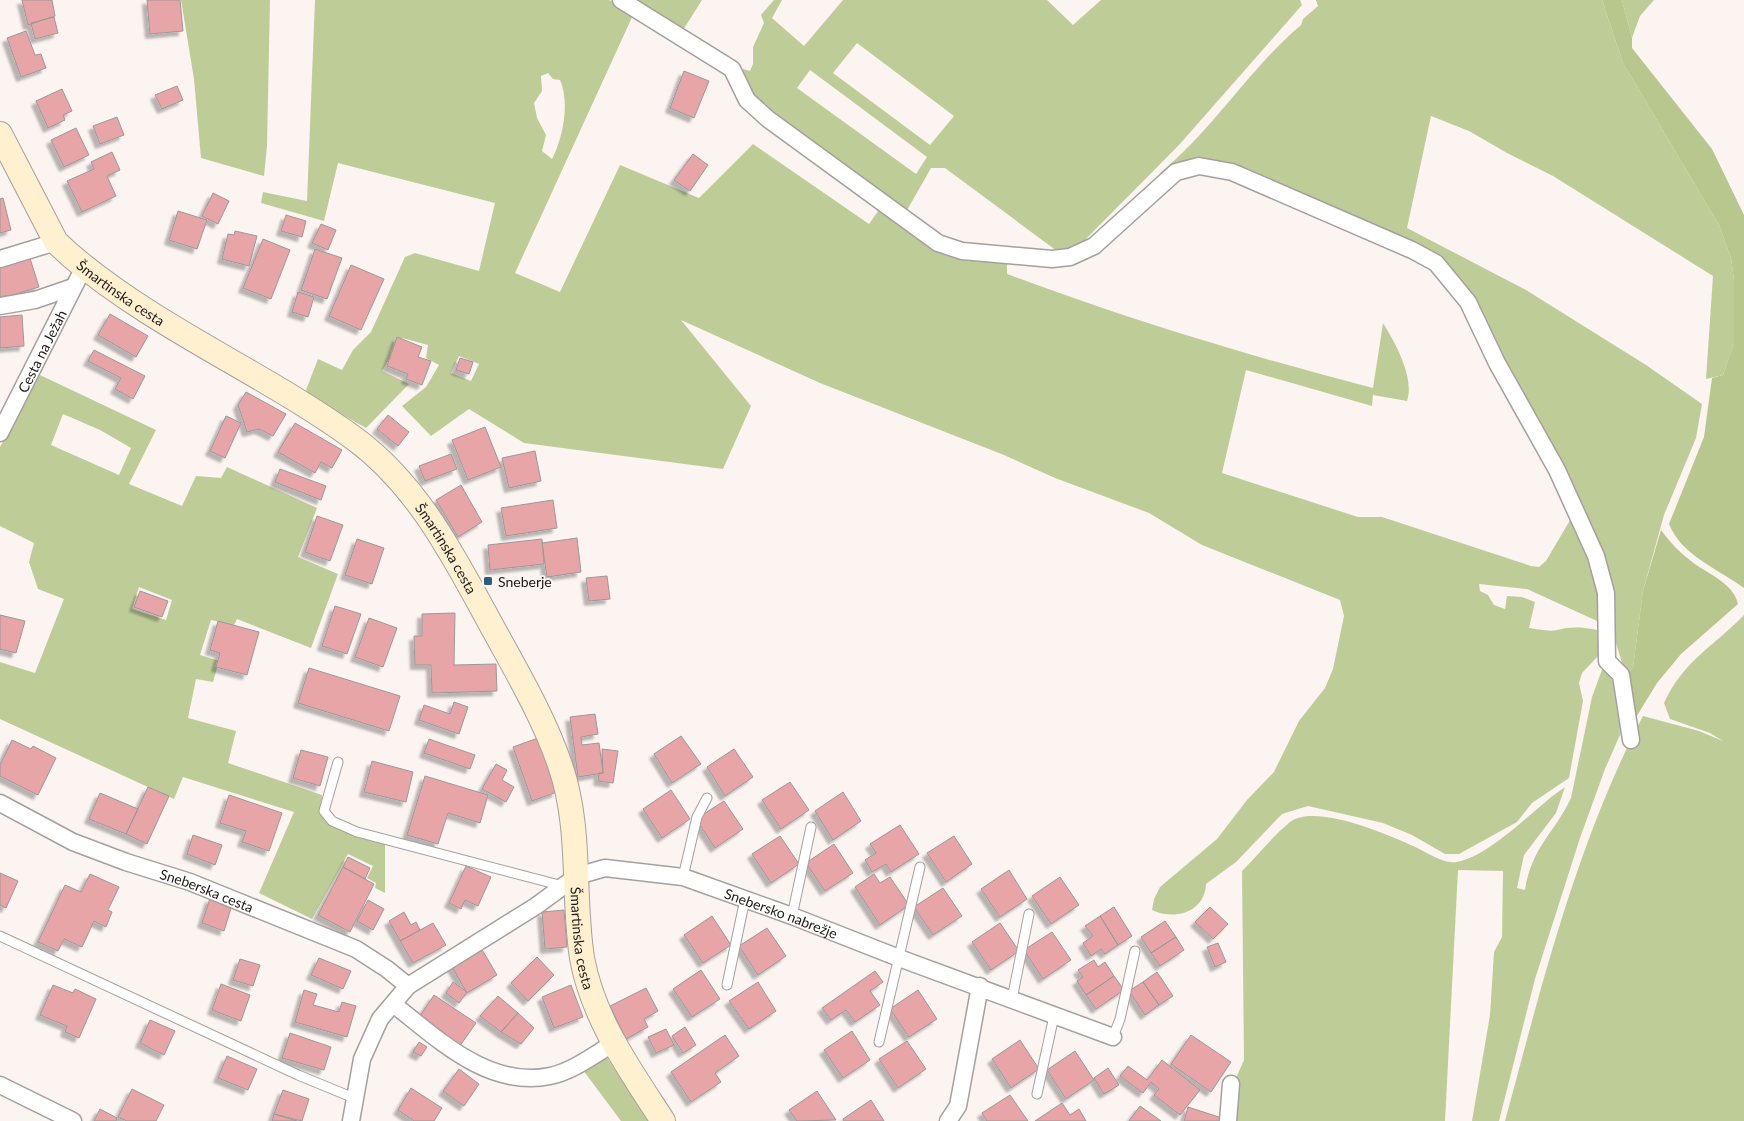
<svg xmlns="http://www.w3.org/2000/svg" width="1744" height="1121" font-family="Lato,sans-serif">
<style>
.green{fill:#becd98;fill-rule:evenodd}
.forest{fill:#b8c78d}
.building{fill:#e8a5a7;stroke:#9e9797;filter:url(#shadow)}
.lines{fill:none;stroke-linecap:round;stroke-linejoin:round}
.service-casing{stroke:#a5a09d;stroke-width:11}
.minor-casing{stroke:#a5a09d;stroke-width:19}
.secondary-casing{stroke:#a5a09d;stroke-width:26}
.service{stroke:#fff;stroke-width:9}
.minor{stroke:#fff;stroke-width:16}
.secondary{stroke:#fff1d0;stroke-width:24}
.poi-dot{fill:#2e5e7d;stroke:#fbf4f1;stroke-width:2}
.labels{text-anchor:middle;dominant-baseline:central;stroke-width:4;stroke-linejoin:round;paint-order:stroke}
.street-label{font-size:14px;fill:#1c1918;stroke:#fbf4f1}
.poi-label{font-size:14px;fill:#1c1918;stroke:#fbf4f1;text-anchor:start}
</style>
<defs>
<filter id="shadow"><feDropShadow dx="-4.5" dy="4.5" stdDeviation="1" flood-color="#0004"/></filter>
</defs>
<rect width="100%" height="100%" fill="#fbf4f1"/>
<path class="green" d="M 181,0 L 270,0 L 267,146 L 264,176 L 201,158 L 194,79 Z
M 315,0 L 609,0 L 634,13 L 515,273 L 560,292 L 620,165 L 699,198 L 753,144 L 869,224 L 881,207 L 921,238 L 1007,261 L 1007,274 C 1127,319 1249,356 1373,388 L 1383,323 C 1395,342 1415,378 1407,401 L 1373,395 L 1372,406 L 1246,370 L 1222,473 L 1358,517 L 1382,517 L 1531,566 L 1539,567 L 1546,561 L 1573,515 L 1593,568 L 1602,616 L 1597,621 L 1527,589 L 1479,584 L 1480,591 L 1488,595 L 1494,605 L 1505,609 L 1507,596 L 1522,597 L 1535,602 L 1529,628 C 1537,629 1550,632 1557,630 C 1570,626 1590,627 1603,632 L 1603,651 L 1582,673 L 1579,683 L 1583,701 L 1569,778 L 1532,803 L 1517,822 L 1459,854 L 1445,854 L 1412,835 L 1383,823 L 1308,806 L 1282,814 L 1236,862 L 1206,884 C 1205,912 1175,921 1152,910 L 1154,899 L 1160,887 L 1217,839 L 1247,800 L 1274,772 L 1299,721 L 1325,688 L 1333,669 L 1344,616 L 1340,600 L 1202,545 L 1149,513 L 1055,478 L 1004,455 L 820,383 L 681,320 L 751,406 L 723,469 L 524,443 L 469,409 L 431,436 L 402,406 L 426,387 L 439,365 L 426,358 L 428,345 L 402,338 L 382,371 L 409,384 L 366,428 L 311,397 L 306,390 L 318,359 L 342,370 L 353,350 L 371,332 L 405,257 L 415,253 L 479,271 L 495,203 L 338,163 L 324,221 L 261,203 L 263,192 L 307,201 ZM 548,73 L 553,79 L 560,80 C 570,102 563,138 552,159 L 542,151 L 546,135 L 537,118 L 534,103 L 542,91 L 541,76 ZM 459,356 L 479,364 L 471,381 L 451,373 Z
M 631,0 L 702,0 L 683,30 Z
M 774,0 L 782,0 L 772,18 L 804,46 L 843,0 L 1047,0 L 1073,25 L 1101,0 L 1300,0 L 1302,5 L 1179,145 L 1073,252 L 1061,254 L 945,168 L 931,168 L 906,212 L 757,101 C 751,92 740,81 743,69 L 750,71 L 753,64 L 753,47 L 764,23 L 761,15 ZM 857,43 L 954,116 L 930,145 L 833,73 ZM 810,70 L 927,157 L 916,174 L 797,88 Z
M 1316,0 L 1602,0 L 1623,63 L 1719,225 L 1731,258 L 1734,280 L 1734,343 L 1723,375 L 1706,379 L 1713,276 L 1553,176 L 1507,153 L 1469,131 L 1431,116 L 1407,228 L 1526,290 L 1646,365 L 1702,404 L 1696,438 L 1664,515 L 1643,591 L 1633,667 L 1626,676 L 1613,633 L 1610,590 L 1458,282 L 1231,167 L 1164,175 L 1160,173 C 1213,130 1249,69 1301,25 L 1303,19 L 1318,6 Z
M 1622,0 L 1654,0 L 1640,16 L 1632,38 Z
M 40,375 L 156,430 L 129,484 L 182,506 L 196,476 L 221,478 L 227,467 L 317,508 L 298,557 L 338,574 L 311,648 L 237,619 L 234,625 L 211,620 L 200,655 L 219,661 L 213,682 L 196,679 L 188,718 L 236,731 L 228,763 L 322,795 L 322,812 L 330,825 L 385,844 L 385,893 L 375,888 L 376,883 L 367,878 L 373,866 L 348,854 L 312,919 L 259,893 L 294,812 L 183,777 L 174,799 L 0,719 L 0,662 L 35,673 L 64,599 L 38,589 L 29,562 L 34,543 L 0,526 L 0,447 ZM 63,414 L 100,430 L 131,448 L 119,475 L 51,445 ZM 139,587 L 172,600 L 166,620 L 132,609 Z
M 1744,615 L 1744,1121 L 1505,1121 C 1542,984 1577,842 1643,716 L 1699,731 L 1723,741 L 1710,733 L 1670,719 L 1664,703 C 1683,661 1714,646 1744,615 Z
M 1603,667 L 1617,674 L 1620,735 L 1605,769 L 1580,838 L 1535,979 L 1499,1121 L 1472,1121 L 1490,1015 L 1494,952 L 1502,937 L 1503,871 L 1458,870 L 1445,1121 L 1232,1121 L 1236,1078 L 1244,1060 L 1242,871 C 1258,855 1273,836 1290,822 C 1315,803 1387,834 1413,846 C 1425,851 1442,864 1456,862 C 1490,857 1535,807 1565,787 L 1556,813 L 1524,855 L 1517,888 L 1525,890 C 1532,846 1554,834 1571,798 L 1592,697 Z
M 606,1056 L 648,1121 L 621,1121 L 583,1070 Z"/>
<path class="forest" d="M 1602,0 L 1622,0 L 1632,38 L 1632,48 L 1712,149 L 1744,215 L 1744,588 C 1718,569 1681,555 1669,524 L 1704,437 L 1712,378 L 1723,375 L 1734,343 L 1734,280 L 1731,258 L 1719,225 L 1623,63 Z
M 1661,530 C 1670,542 1679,552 1691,561 C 1707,574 1733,582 1738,604 L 1681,654 L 1657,683 L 1635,719 L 1626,676 L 1633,667 L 1643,591 Z"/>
<path class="building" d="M 22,0 L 52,0 L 55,16 L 28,25 Z
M 147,0 L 180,0 L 183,31 L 150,34 Z
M 54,17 L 58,33 L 35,39 L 31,23 Z
M 26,31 L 35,55 L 41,54 L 46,68 L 21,77 L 7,38 Z
M 684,71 L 709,81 L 694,118 L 670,108 Z
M 177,86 L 183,100 L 162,109 L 155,95 Z
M 62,89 L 72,111 L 63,115 L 65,120 L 48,128 L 36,101 Z
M 117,117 L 124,135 L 100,144 L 93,126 Z
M 76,128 L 89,155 L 64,167 L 51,140 Z
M 112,152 L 120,170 L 107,176 L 116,196 L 82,212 L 67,181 L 94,169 L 91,162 Z
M 693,154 L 708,165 L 690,191 L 674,180 Z
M 213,193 L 229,201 L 218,224 L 202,216 Z
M 3,198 L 11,230 L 0,233 L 0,199 Z
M 178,211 L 207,220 L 197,249 L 169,240 Z
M 286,215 L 306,221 L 302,237 L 281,231 Z
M 321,224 L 336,230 L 328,250 L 312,243 Z
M 235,231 L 257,236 L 249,266 L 222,259 L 228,234 L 234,235 Z
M 263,239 L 290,250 L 271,299 L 243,288 Z
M 315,249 L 342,258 L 327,299 L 301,290 Z
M 29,255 L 39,287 L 0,299 L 0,264 Z
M 351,265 L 384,279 L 361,330 L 329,316 Z
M 298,292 L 314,297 L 308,317 L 292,312 Z
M 110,314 L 148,336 L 136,357 L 98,335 Z
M 22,315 L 24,346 L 0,348 L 0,317 Z
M 397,337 L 422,347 L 418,357 L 431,361 L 422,385 L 406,379 L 408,374 L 387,366 Z
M 94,350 L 145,376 L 133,399 L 115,389 L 121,378 L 88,361 Z
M 460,358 L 473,362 L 469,374 L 456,370 Z
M 246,392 L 286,414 L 273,436 L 259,429 L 247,432 L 238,405 Z
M 388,415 L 409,432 L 398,446 L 377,429 Z
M 226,416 L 241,423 L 225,458 L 210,451 Z
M 295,423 L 342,450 L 332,468 L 321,462 L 315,473 L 278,452 Z
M 485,427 L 501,467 L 468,480 L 452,440 Z
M 535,451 L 541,481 L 509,488 L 502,458 Z
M 451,454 L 457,469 L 425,481 L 419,466 Z
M 280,469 L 326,486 L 321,500 L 275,482 Z
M 461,485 L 482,522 L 458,537 L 436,500 Z
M 553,500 L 557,528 L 506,536 L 501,508 Z
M 317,516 L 343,525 L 330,561 L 305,552 Z
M 577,538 L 581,572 L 547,577 L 542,543 Z
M 357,539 L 384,548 L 372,584 L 345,575 Z
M 542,539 L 544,564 L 490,570 L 488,545 Z
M 607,576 L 610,599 L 589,601 L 586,578 Z
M 140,591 L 168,601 L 162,617 L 134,607 Z
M 335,606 L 361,614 L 347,654 L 322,646 Z
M 455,613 L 454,665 L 496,664 L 497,691 L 432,693 L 431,665 L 415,665 L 414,636 L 422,636 L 422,614 Z
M 0,615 L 25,621 L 16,653 L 0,649 Z
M 369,618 L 397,628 L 383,667 L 355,657 Z
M 218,621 L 259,632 L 247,675 L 216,667 L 220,653 L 210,650 Z
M 309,668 L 400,696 L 389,731 L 298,703 Z
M 454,702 L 468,707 L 459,734 L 419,720 L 424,705 L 450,714 Z
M 595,714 L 598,734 L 581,737 L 582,745 L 599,743 L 603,773 L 578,777 L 570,717 Z
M 681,736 L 701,764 L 672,783 L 654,754 Z
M 538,738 L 557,792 L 532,801 L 513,747 Z
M 429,739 L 475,755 L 470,769 L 424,753 Z
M 12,740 L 31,749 L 33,746 L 56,758 L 38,795 L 0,776 L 0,765 Z
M 602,749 L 618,751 L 613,783 L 598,781 L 599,773 L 603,773 Z
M 734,749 L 753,777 L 725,796 L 707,767 Z
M 301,750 L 328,757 L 320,786 L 293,778 Z
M 372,761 L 413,772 L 406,802 L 364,792 Z
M 496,764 L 507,770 L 502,780 L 514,787 L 506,802 L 482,789 Z
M 425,776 L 488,795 L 480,823 L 448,813 L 438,844 L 407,835 Z
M 790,782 L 809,810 L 781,829 L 762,800 Z
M 148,787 L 169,796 L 147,844 L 126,834 Z
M 671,790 L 690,819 L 662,838 L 643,809 Z
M 843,792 L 861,821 L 833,840 L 815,811 Z
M 100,793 L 138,809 L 126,834 L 89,819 Z
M 229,795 L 282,813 L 269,851 L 242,842 L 246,831 L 220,823 Z
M 724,801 L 743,829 L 715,848 L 696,819 Z
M 900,825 L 919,854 L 891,872 L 886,864 L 872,872 L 865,860 L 876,853 L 870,844 Z
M 193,835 L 222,845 L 215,865 L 187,854 Z
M 780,836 L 799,864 L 771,883 L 752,854 Z
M 954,836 L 972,864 L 946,882 L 927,853 Z
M 834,844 L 853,873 L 825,891 L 806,863 Z
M 348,857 L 370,868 L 365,879 L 343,867 Z
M 466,866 L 491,877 L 478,906 L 465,900 L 461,909 L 449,903 Z
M 343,867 L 374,884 L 350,932 L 318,915 Z
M 1009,870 L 1027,899 L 1000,917 L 981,889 Z
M 0,873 L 18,881 L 6,908 L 0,905 Z
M 90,874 L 119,887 L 108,910 L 112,912 L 106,927 L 94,921 L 82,947 L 64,939 L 58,951 L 38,942 L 65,885 L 81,892 Z
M 874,874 L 880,883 L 890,877 L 909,905 L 880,925 L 855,887 Z
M 1060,877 L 1079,905 L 1051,924 L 1032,896 Z
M 943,888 L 962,916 L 933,935 L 914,907 Z
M 210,898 L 232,905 L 224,931 L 202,923 Z
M 368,900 L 384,909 L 373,930 L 357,921 Z
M 1114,907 L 1132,936 L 1118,945 L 1100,916 Z
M 1210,907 L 1228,924 L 1213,939 L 1195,922 Z
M 564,910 L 567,947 L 545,949 L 542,912 Z
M 404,912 L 411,925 L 416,922 L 420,930 L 400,941 L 389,921 Z
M 712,916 L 731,945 L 703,963 L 684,935 Z
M 1100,916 L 1118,945 L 1105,954 L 1101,949 L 1091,956 L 1083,943 L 1093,936 L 1085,926 Z
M 1165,921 L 1176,937 L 1151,953 L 1141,937 Z
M 433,923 L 446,945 L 413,963 L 400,941 Z
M 1000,923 L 1019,951 L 991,970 L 972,942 Z
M 767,928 L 786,956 L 758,975 L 739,946 Z
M 1052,932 L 1071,960 L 1043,979 L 1024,950 Z
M 1176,937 L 1184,950 L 1160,966 L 1151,953 Z
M 1218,943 L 1226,962 L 1215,967 L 1207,947 Z
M 481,948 L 497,975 L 467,993 L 451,965 Z
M 537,957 L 554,975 L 528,1001 L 511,983 Z
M 319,958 L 351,971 L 343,989 L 311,975 Z
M 240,959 L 260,965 L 253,986 L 233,980 Z
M 1094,960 L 1098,967 L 1105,962 L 1114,976 L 1086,995 L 1077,981 L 1083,977 L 1078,970 Z
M 701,970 L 720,999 L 692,1017 L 673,989 Z
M 875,971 L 883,982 L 870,991 L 880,1005 L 855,1022 L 846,1010 L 831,1020 L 822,1008 Z
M 1157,972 L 1173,996 L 1159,1005 L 1143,982 Z
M 1114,976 L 1124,990 L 1096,1009 L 1086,995 Z
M 453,982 L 467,992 L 459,1003 L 446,993 Z
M 758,982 L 776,1011 L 749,1029 L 729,1001 Z
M 1143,982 L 1159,1005 L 1145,1015 L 1129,991 Z
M 221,984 L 250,995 L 241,1021 L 212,1010 Z
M 53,985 L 73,993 L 75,989 L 96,999 L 79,1038 L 65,1032 L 67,1026 L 40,1015 Z
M 571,985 L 583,1017 L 554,1028 L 542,997 Z
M 646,988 L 658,1011 L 644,1019 L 648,1027 L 626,1039 L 610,1006 Z
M 304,990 L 317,994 L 313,1005 L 339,1012 L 342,1002 L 356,1006 L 347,1037 L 295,1022 Z
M 918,990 L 937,1019 L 909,1037 L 890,1009 Z
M 434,995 L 476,1023 L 459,1047 L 418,1019 Z
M 498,996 L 518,1013 L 501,1032 L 480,1016 Z
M 518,1013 L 534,1028 L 521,1044 L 501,1032 Z
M 150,1020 L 175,1031 L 164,1055 L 140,1043 Z
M 685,1027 L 696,1045 L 683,1053 L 672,1036 Z
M 666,1029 L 674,1045 L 656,1053 L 648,1037 Z
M 852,1031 L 870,1060 L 843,1078 L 824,1050 Z
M 290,1033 L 331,1047 L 324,1070 L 282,1058 Z
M 725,1035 L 739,1056 L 715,1073 L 721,1082 L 691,1102 L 671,1072 Z
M 1191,1035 L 1231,1062 L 1211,1092 L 1171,1064 Z
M 1020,1040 L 1039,1069 L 1011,1088 L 992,1059 Z
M 907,1041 L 926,1069 L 898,1088 L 879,1059 Z
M 419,1042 L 427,1047 L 421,1056 L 413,1052 Z
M 1075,1051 L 1094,1080 L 1066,1099 L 1047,1070 Z
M 227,1056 L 257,1069 L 248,1090 L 218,1078 Z
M 1162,1060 L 1200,1090 L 1180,1115 L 1154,1095 L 1159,1089 L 1151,1082 L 1143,1093 L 1120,1076 L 1128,1066 L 1147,1080 Z
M 1108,1068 L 1119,1085 L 1104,1094 L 1094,1078 Z
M 459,1069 L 479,1084 L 464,1106 L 443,1091 Z
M 411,1088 L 442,1108 L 434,1121 L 414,1121 L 398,1110 Z
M 132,1089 L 164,1105 L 156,1121 L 127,1121 L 118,1117 Z
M 283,1090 L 309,1099 L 302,1121 L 274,1114 Z
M 817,1091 L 836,1120 L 797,1121 L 789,1110 Z
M 1010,1095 L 1028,1121 L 987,1121 L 982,1113 Z
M 871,1100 L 884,1121 L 844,1121 L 843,1119 Z
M 1062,1103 L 1070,1115 L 1079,1109 L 1086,1121 L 1035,1121 Z
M 1140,1106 L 1161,1121 L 1129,1121 Z
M 1188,1107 L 1222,1118 L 1221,1121 L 1184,1121 Z
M 100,1109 L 117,1118 L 116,1121 L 94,1121 Z
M 274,1114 L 297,1121 L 272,1121 Z"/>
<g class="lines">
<defs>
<path id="service" d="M 338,762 L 324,811 L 332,821 L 357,832 L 563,886
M 683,877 L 697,817 L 707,798
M 792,916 L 811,827
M 0,936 L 298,1075 L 354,1098
M 727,985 L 745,899
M 1012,999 L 1029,914
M 1113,1037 L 1120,1019 L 1135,951
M 879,1042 L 920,867
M 1037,1094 L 1054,1016"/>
<g id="minor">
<path d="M 621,0 L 732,69 L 747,100 L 768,119 L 938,243 L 962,251 L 1052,259 L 1070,257 L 1094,246 L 1176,172 L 1199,166 L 1232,172 L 1412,250 L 1436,263 L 1468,302 L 1497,363 L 1557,470 L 1596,556 L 1606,593 L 1607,661 L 1621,675 L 1631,740"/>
<path d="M 0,259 L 56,242"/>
<path d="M 0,306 L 35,300 L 73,287"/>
<path id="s1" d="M 0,433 L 84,267"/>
<path id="s2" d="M 0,803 L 73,842 L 126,862 L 190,882 L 356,949 L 387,969 L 408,986"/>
<path d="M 393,1004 C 437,1038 488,1089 550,1076 C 572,1072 595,1054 614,1043"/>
<path d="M 0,1085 L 73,1121"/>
<path id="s3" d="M 351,1121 L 362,1059 L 380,1019 L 408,986 L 536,906 L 577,876 L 605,868 L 683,877 L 792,916 L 899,958 L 1113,1037"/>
<path d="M 948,1121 L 958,1106 L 980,986"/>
<path d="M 1228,1121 L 1231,1084"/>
</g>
<g id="secondary">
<path id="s4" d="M 0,134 L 56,242 L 70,255 C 157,329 263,372 355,439 C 420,487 456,561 494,630 C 518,674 544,718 560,765 C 582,828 572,894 582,958 C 593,1019 630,1070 663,1121"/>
</g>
</defs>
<use href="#service" class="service-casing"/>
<use href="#minor" class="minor-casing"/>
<use href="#secondary" class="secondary-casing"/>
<use href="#service" class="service"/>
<use href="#minor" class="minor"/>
<use href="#secondary" class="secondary"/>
</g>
<rect class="poi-dot" x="483" y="576" width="10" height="10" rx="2.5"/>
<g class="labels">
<g class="street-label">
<text stroke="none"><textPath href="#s4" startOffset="204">Šmartinska cesta</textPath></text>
<text stroke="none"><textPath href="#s1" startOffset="92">Cesta na Ježah</textPath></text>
<text stroke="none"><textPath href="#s4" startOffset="624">Šmartinska cesta</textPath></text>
<text stroke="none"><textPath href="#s2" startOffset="225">Sneberska cesta</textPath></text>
<text stroke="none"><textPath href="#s3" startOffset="564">Snebersko nabrežje</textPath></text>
<text stroke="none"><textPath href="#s4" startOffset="1044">Šmartinska cesta</textPath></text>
</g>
<g class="poi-label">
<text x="498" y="581">Sneberje</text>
</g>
</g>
</svg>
